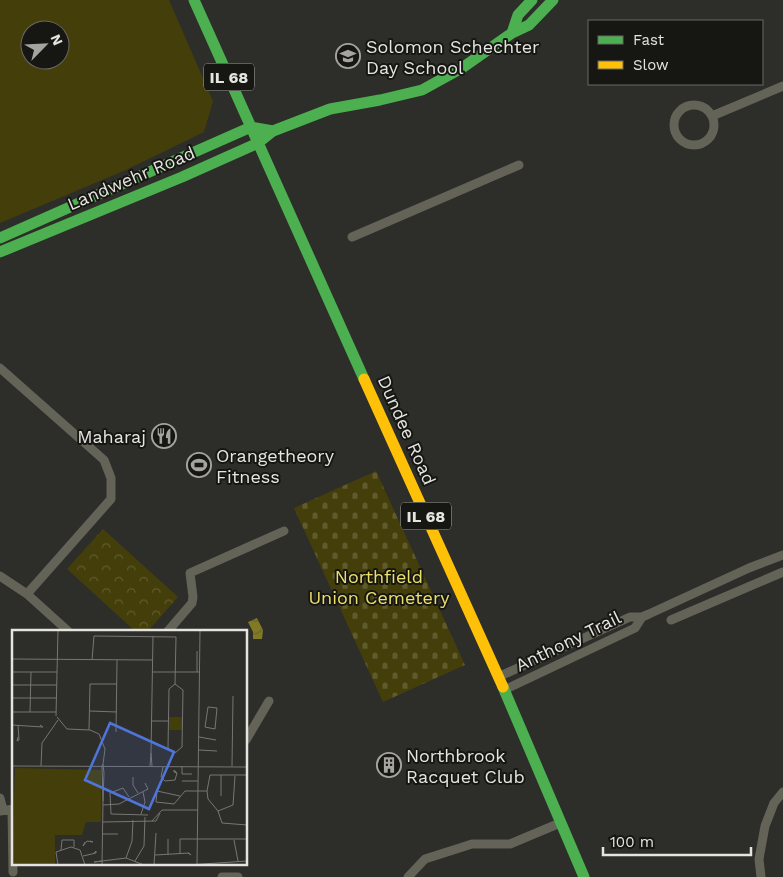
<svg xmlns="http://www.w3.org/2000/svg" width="783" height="877" font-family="'Work Sans',sans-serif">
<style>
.grass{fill:#443f0a;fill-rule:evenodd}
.forest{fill:url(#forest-crowns)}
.cemetery{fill:url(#cemetery-stones)}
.water{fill:url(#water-waves)}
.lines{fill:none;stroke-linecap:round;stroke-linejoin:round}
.street{stroke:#636358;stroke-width:9}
.fast{stroke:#4caf50;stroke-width:11}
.slow{stroke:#ffc107;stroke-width:11}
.labels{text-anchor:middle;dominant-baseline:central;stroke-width:4;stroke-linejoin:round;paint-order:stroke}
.shield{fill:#161613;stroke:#a7a6a2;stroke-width:1}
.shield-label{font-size:16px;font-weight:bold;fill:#e5e4e0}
.poi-label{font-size:18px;fill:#e5e4e0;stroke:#161613;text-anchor:start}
.street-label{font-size:18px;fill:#e5e4e0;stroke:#161613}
.park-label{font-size:18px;fill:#ece06a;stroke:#161613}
.inset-road{fill:none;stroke:#777672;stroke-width:1}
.view{fill:#4f74da;fill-opacity:0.15;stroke:#4f74da;stroke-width:2.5}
.inset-edge{fill:none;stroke:#e5e4e0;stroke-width:2.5}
</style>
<defs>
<pattern id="forest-crowns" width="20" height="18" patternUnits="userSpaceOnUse" patternTransform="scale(1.25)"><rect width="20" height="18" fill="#443f0a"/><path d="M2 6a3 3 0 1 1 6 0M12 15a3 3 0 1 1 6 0" fill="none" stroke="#5f5b2d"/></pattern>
<pattern id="cemetery-stones" width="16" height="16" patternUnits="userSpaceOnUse" patternTransform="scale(1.25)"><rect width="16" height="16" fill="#443f0a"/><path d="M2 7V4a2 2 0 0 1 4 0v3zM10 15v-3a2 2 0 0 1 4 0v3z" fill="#5f5b2d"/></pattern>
<pattern id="water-waves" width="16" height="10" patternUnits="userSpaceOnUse" patternTransform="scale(1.25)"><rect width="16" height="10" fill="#827925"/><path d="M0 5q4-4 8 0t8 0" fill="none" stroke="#6a6431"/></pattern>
</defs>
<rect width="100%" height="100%" fill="#2d2d29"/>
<path class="grass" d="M 0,0 L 169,0 L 213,101 L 204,132 L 126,170 L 0,223 ZM 30,30 L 60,30 L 60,60 L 30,60 Z"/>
<path class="forest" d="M 103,529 L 178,597 L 148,631 L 135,631 L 67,569 Z"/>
<path class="cemetery" d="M 376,471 L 465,665 L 383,702 L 294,508 Z"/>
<path class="water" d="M 257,618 L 263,630 L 262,639 L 253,639 L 253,632 L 248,622 Z"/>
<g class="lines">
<path class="street" d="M674 125a20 20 0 1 1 40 0a20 20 0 1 1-40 0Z
M 712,116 L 783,86
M 352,237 L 519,165
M 0,368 L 104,460 L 111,478 L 111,499 L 27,594
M 0,576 L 27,594 L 68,631
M 642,617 L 649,614 L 749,568 L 783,555
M 671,620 L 783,572
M 168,631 L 192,603 L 193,597 L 190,573 L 284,531
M 498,677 L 630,617 L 642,617 L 635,628 L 504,690
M 246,740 L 269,701
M 0,798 L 3,810
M 12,810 L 13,872
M 0,811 L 14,809
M 222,877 L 238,877
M 408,877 L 425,859 L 472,844 L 510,844 L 560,823
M 761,877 L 759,859 L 765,826 L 774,803 L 783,792"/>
<path class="fast" d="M 194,0 L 364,379
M 512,33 L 518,15 L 532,0
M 0,238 L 251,127 L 273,131
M 0,252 L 182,177 L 258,143 L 273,131 L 330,109 L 380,100 L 422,90 L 462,68 L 512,33 L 529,25 L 553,0
M 503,687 L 584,877"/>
<path class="slow" d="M 364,379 L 503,687"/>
</g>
<defs>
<symbol id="school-ring" viewBox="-11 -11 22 22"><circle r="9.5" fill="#161613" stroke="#a5a4a0" stroke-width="1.5"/><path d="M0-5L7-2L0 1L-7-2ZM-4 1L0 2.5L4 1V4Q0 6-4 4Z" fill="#a5a4a0"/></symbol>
<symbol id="restaurant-ring" viewBox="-11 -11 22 22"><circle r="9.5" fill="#161613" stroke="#a5a4a0" stroke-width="1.5"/><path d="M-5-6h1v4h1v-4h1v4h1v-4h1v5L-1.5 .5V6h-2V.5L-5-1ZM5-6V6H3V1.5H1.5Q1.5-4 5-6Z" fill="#a5a4a0"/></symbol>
<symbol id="stadium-ring" viewBox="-11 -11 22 22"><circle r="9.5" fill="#161613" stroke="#a5a4a0" stroke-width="1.5"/><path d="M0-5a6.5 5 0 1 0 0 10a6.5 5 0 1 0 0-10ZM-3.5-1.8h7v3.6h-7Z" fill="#a5a4a0"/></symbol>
<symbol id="building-ring" viewBox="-11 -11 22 22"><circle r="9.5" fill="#161613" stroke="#a5a4a0" stroke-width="1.5"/><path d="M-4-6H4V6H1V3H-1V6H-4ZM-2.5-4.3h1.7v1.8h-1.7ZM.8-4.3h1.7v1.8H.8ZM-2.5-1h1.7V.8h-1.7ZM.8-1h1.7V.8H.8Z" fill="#a5a4a0"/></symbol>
</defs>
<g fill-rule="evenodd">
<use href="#school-ring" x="334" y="42" width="28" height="28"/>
<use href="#restaurant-ring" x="150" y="422" width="28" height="28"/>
<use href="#stadium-ring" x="185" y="451" width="28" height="28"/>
<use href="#building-ring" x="375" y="751" width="28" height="28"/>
</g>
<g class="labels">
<g class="shield">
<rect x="204" y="63.5" width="50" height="27" rx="4"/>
<rect x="401" y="502.5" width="50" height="27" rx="4"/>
</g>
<g class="shield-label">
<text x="229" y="77">IL 68</text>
<text x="426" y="516">IL 68</text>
</g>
<g class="poi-label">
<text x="366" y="46">Solomon Schechter<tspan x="366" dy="21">Day School</tspan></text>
<text x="146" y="436" text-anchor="end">Maharaj</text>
<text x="216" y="455">Orangetheory<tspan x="216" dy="21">Fitness</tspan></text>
<text x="406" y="755">Northbrook<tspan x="406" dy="21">Racquet Club</tspan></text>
</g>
<g class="street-label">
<text transform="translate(131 178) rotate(-23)">Landwehr Road</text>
<text transform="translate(407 430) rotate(66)">Dundee Road</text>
<text transform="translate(568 641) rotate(-26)">Anthony Trail</text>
</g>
<g class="park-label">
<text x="379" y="576">Northfield<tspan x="379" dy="21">Union Cemetery</tspan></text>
</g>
</g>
<g transform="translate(12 630)">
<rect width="235" height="235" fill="#2d2d29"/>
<path d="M 3,138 L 89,140 L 89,192 L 74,192 L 70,205 L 43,205 L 43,235 L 0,235 Z" fill="#443f0a"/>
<path d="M 157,87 L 170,87 L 170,100 L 157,100 Z" fill="#443f0a"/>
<path class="inset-road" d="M 185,21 L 185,42M 0,29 L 140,30M 80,30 L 82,6 L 164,7 L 163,54M 0,42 L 45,42M 140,42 L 188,42M 0,55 L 45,55M 0,68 L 45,68M 196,77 L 205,78 L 203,99 L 193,97 ZM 78,81 L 105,82M 0,82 L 44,82M 18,82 L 19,42M 44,86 L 46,0M 45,87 L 55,99 L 78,100 L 87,104 L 93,119 L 91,134M 139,91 L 156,91M 0,95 L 31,97 L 28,95M 6,95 L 7,110 L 5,111 L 6,107M 77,100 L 78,54 L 105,54M 104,102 L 105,30M 187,107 L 204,110M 187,120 L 205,121M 139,123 L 141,6M 162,123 L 156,118 L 157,59 L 163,54M 163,123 L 170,117 L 171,60 L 163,54M 91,134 L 92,143 L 91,171 L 90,136 ZM 0,136 L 235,137M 29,136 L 30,113 L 46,90M 138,136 L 139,123 L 140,136M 170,136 L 170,144 L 180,144M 220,136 L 221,66M 151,137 L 149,147 L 153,151 L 163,150 L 165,143 L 162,140 L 162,142 L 165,143M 235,145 L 198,145 L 195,161 L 196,169 L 206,181 L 210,193 L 235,195M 121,147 L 121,155 L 126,163M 170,151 L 186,151M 168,166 L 145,161 L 144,172 L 162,174 L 173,161 L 195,161M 209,166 L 209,145M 117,167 L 111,158 L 98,163 L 99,184 L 136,185M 91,175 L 107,174 L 136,159 L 133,153M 206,181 L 221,175 L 223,146M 129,184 L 133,172 L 131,162M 140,191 L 150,180 L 186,180M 91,192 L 144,191 L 148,183M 90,204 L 106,204M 156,209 L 156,225M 222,210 L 226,231M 73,212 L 71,216 L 75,211 L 81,212 L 78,211M 49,220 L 50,210 L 62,210 L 62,217M 168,224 L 168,209 L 235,209M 143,225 L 177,223 L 179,225 L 176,223M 71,226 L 84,223 L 84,221 L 82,223M 114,228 L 120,211 L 121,190M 90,231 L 82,232 L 114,228 L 132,235M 123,231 L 132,216 L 133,187M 46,235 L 44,222 L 59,217 L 68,220 L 73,235M 90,235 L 91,171M 142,235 L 144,203M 176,235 L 235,231M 185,235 L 188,0"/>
<path class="view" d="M 98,93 L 162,122 L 137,179 L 73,150 Z"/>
<rect width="235" height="235" class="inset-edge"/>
</g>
<rect x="588" y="20" width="175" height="65" fill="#161613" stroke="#696865"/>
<rect x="598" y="36" width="25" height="8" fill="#4caf50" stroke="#696865"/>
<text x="633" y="45" font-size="15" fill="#e5e4e0">Fast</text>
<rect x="598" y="61" width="25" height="8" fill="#ffc107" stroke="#696865"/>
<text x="633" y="70" font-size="15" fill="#e5e4e0">Slow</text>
<g transform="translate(45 45) rotate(66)"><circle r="24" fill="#161613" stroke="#696865"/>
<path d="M0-4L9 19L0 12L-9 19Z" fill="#a5a4a0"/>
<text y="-8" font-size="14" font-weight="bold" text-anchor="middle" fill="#e5e4e0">N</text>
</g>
<path d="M603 847v8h148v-8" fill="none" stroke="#e5e4e0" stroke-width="2.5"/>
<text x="610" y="847" font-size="15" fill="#e5e4e0" stroke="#161613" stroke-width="4" paint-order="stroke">100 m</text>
</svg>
